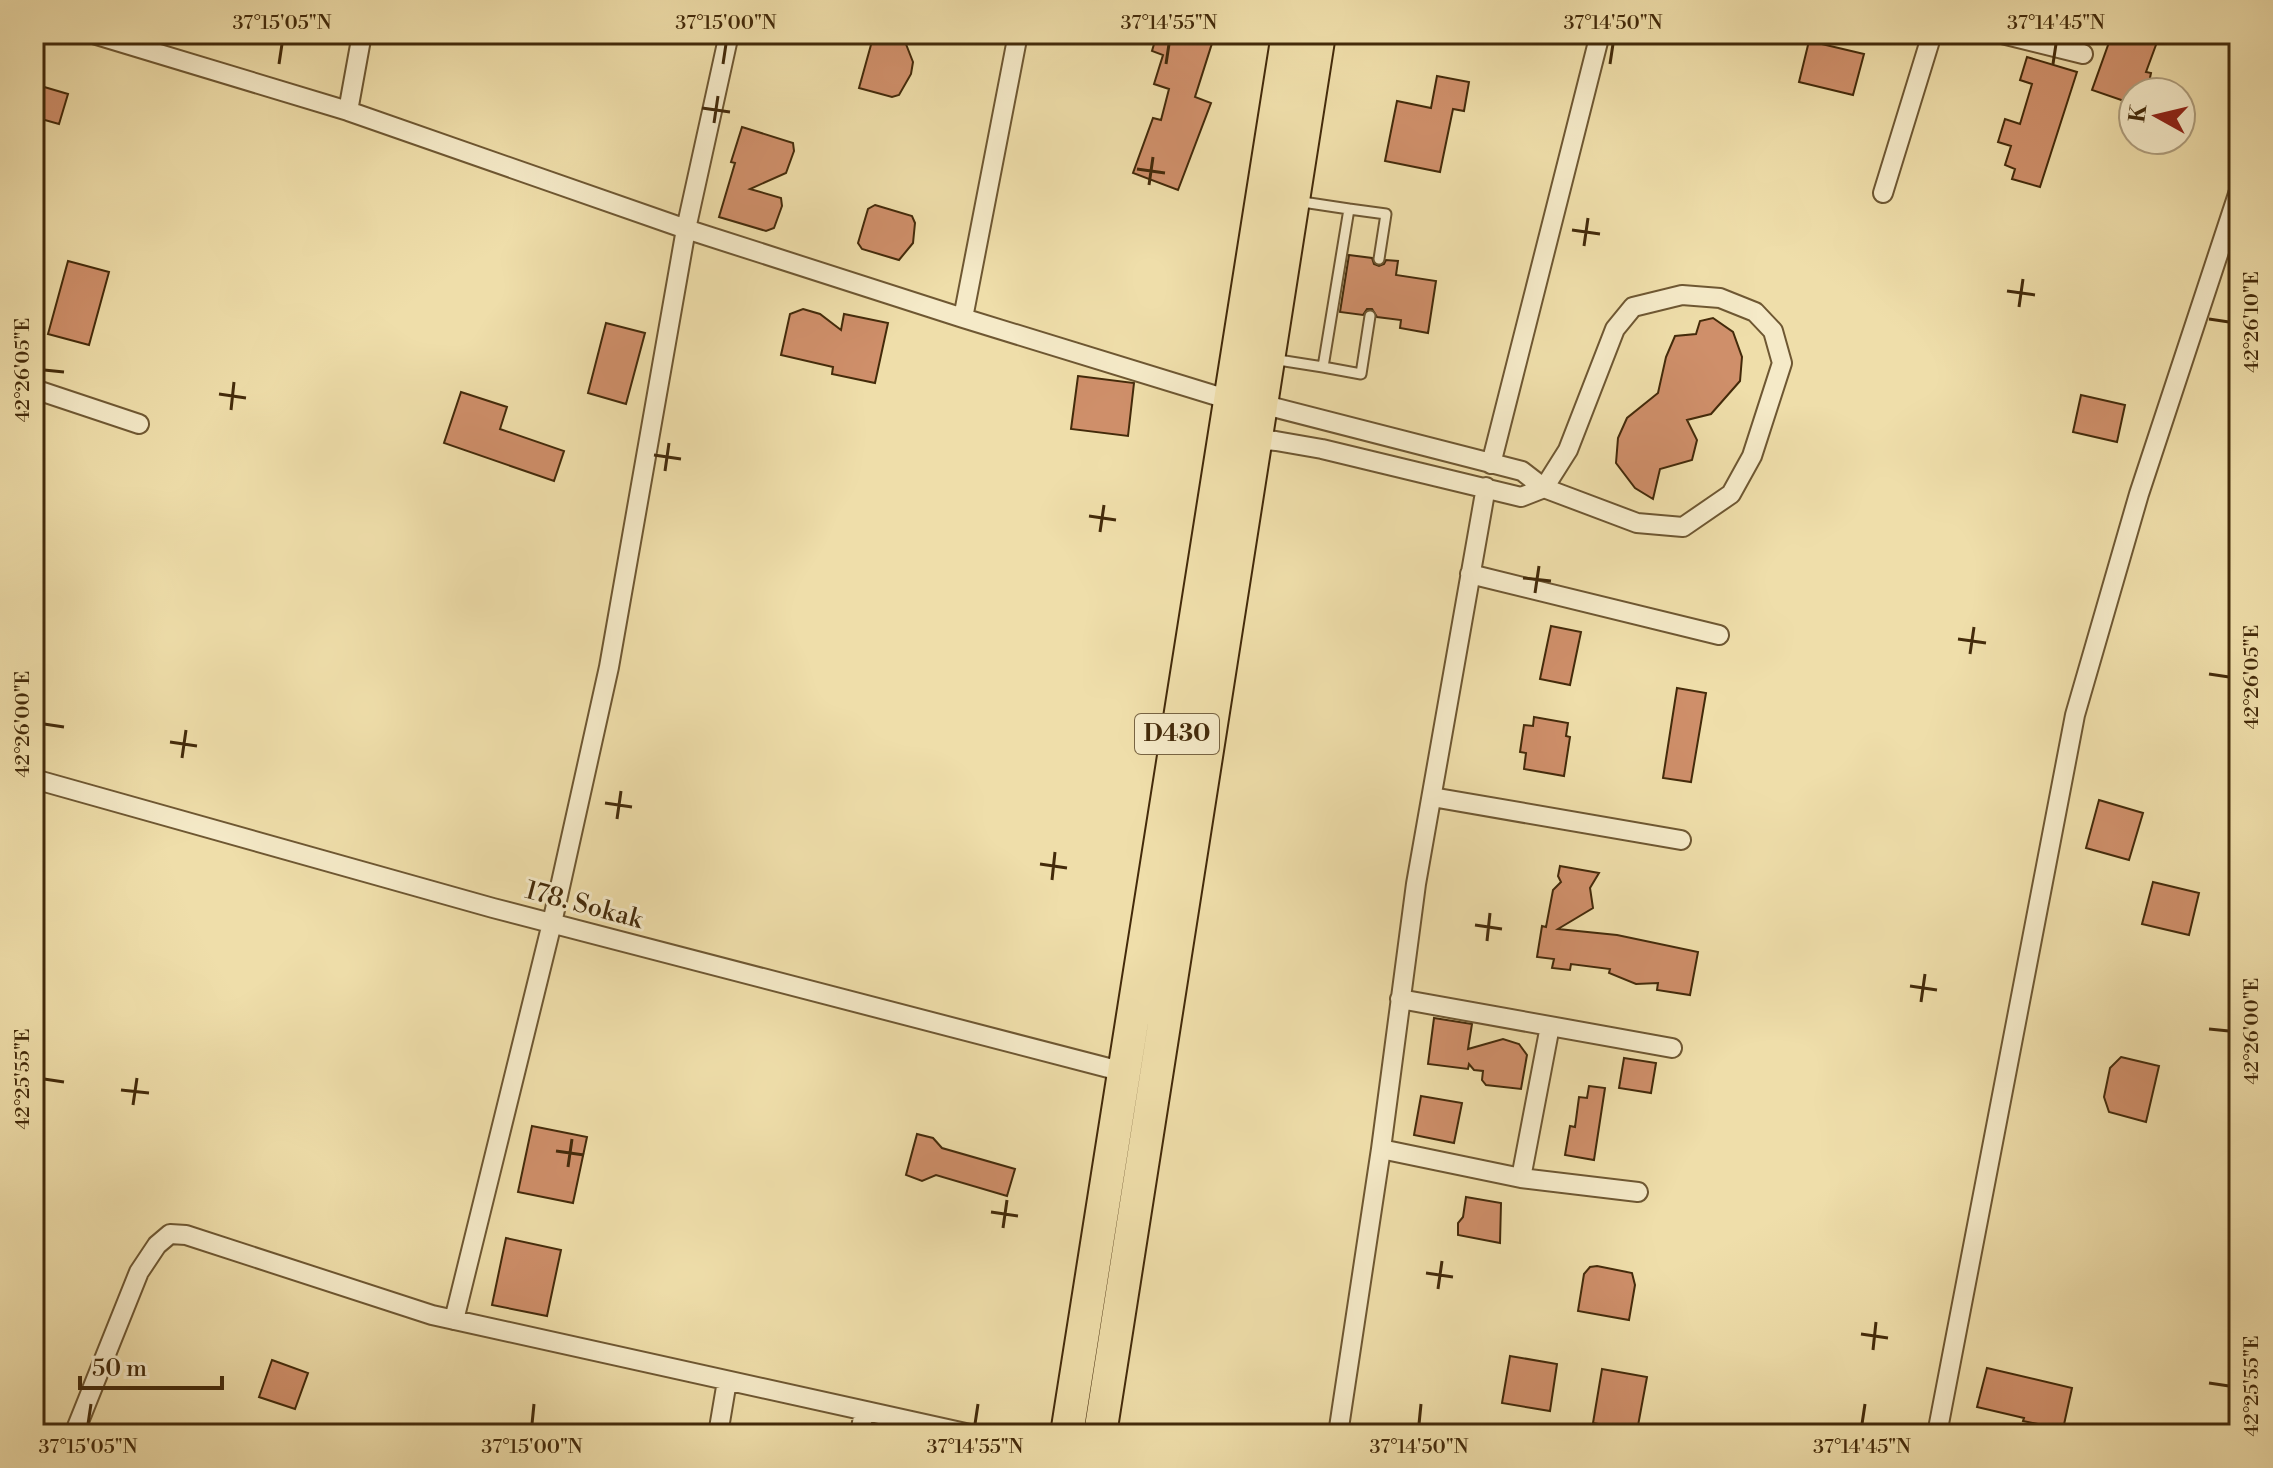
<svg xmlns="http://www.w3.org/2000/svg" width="2273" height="1468" font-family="'Libre Bodoni',serif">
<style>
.building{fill:#cf8f6a;stroke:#432a0a;stroke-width:2}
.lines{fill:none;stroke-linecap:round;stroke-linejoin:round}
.lane-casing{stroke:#6e5732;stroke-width:13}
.street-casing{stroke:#6e5732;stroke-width:22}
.highway-casing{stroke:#432a0a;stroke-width:36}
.lane{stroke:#f5eac8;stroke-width:9}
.street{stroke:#f5eac8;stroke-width:18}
.highway{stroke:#efdeaa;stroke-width:32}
.ticks{fill:none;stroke:#432a0a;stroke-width:3}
.labels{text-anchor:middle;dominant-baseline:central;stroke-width:6;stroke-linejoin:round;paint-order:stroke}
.shield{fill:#f5eac8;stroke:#786443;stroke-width:2}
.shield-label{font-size:24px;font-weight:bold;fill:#432a0a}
.street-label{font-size:26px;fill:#432a0a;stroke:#f5eac8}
.neatline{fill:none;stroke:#432a0a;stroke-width:3}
.ticks-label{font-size:20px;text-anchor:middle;fill:#432a0a}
</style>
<rect width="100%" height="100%" fill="#efdeaa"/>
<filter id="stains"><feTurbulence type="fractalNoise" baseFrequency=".0025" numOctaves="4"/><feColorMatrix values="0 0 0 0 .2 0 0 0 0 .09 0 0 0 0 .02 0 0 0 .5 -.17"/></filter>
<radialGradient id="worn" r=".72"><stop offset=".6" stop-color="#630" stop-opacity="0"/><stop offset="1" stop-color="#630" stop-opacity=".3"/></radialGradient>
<path class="building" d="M 874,34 L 902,34 L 913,62 L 911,74 L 899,95 L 892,97 L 859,88 Z
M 1157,34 L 1206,34 L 1214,37 L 1195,97 L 1211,103 L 1178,190 L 1133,173 L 1153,118 L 1161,120 L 1169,89 L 1154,84 L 1163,55 L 1152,51 Z
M 2112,34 L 2160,34 L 2146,72 L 2151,73 L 2147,92 L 2133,92 L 2133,104 L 2092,90 Z
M 1809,41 L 1864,54 L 1853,95 L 1799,82 Z
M 2027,57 L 2077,72 L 2040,187 L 2012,179 L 2015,169 L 2005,165 L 2011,146 L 1998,142 L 2005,119 L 2020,124 L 2032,84 L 2020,80 Z
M 1437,76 L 1469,82 L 1464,111 L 1453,109 L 1440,172 L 1385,161 L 1397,101 L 1431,108 Z
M 34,84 L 68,94 L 59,124 L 34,117 Z
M 742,127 L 793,143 L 794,151 L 786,173 L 750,189 L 781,198 L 782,206 L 774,228 L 766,231 L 719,217 L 735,163 L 731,162 Z
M 875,205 L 912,216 L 915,223 L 913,243 L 899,260 L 862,249 L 858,243 L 868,209 Z
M 1349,255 L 1372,258 L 1374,264 L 1379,266 L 1384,264 L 1386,260 L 1398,261 L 1396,275 L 1436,281 L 1428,333 L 1400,328 L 1401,320 L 1377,317 L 1372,309 L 1367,309 L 1363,315 L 1340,312 Z
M 68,261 L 109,272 L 89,345 L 48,334 Z
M 803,309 L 820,314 L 841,330 L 844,314 L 888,323 L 875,383 L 832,374 L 833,367 L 781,355 L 790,314 Z
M 1713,318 L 1733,332 L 1742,357 L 1740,381 L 1711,414 L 1687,420 L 1697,440 L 1692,460 L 1660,469 L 1653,499 L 1635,488 L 1616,463 L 1618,438 L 1627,418 L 1658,393 L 1666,357 L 1675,336 L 1696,334 L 1700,321 Z
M 606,323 L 645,333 L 626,404 L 588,393 Z
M 1078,376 L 1134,383 L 1128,436 L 1071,429 Z
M 461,392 L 507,407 L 500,429 L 564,451 L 554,481 L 444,443 Z
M 2081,395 L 2125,405 L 2117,442 L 2073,432 Z
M 1551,626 L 1581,632 L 1570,685 L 1540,679 Z
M 1677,688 L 1706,693 L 1691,782 L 1663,778 Z
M 1534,717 L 1568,723 L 1566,736 L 1570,737 L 1564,776 L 1524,769 L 1526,753 L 1520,752 L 1524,725 L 1533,726 Z
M 2099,800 L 2143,813 L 2129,860 L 2086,848 Z
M 1560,866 L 1599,873 L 1590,888 L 1593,908 L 1558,929 L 1617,935 L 1698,952 L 1690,995 L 1657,990 L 1658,983 L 1636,984 L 1609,973 L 1610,969 L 1571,964 L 1570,970 L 1552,968 L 1554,959 L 1537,957 L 1542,926 L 1546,927 L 1553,890 L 1561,882 L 1558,876 Z
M 2153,882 L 2199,893 L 2189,935 L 2142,924 Z
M 1434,1018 L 1472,1024 L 1468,1049 L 1503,1039 L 1519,1044 L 1527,1055 L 1521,1089 L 1486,1085 L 1482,1080 L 1483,1071 L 1474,1070 L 1469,1064 L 1468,1069 L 1428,1064 Z
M 2121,1057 L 2159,1066 L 2146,1122 L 2109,1112 L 2104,1097 L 2110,1068 Z
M 1624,1058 L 1656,1063 L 1651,1093 L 1619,1088 Z
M 1589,1086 L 1605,1088 L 1594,1160 L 1565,1155 L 1570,1126 L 1575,1127 L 1579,1097 L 1587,1098 Z
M 1421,1096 L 1462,1103 L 1454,1143 L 1414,1135 Z
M 532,1126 L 587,1137 L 573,1203 L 518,1192 Z
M 917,1134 L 933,1138 L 942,1148 L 1015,1169 L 1007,1196 L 936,1175 L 922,1181 L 906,1175 Z
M 1466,1197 L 1501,1203 L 1500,1243 L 1458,1235 L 1458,1223 L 1463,1217 Z
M 506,1238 L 561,1250 L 547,1316 L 492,1305 Z
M 1597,1266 L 1632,1273 L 1635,1285 L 1629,1320 L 1578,1311 L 1584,1274 L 1590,1267 Z
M 1510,1356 L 1557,1364 L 1550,1411 L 1502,1403 Z
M 272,1360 L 308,1373 L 295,1409 L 259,1397 Z
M 1987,1368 L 2072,1388 L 2063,1429 L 2023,1421 L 2024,1418 L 1977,1407 Z
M 1602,1369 L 1647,1377 L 1637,1431 L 1593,1423 Z"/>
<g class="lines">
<defs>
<path id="lane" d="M 1349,209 L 1386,214 L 1379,259
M 1272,359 L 1323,367 L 1349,209 L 1296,201
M 1323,367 L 1361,374 L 1370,316"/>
<path id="street" d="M 93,34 L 348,111 L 686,229 L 963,318 L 1230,400 L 1261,404 L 1522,471 L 1544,488
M 2002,34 L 2083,54
M 348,111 L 362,34
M 1883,193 L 1932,34
M 1682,295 L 1720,298 L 1755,312 L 1773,331 L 1782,363 L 1752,456 L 1731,494 L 1683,527 L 1637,523 L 1544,488 L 1568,450 L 1615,329 L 1633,307 Z
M 963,318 L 1018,34
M 34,389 L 139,424
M 1247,439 L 1276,441 L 1322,449 L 1521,497 L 1544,488
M 1491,464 L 1600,34
M 1470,574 L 1719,635
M 34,779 L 493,908 L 1124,1072
M 1432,797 L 1681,840
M 1400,999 L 1672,1048
M 1381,1149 L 1521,1178 L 1638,1192
M 1521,1178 L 1550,1026
M 454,1320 L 552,923 L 609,667 L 686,229 L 729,34
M 74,1434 L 139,1272 L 157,1245 L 170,1234 L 186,1235 L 432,1315 L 970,1434
M 718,1434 L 727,1381
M 860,1434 L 864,1411
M 1338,1434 L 1381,1149 L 1416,884 L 1486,487
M 1937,1434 L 2075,715 L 2139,494 L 2239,191"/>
<path id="highway" d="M 1067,1434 L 1288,34
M 1100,1434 L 1319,34"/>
</defs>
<use href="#lane" class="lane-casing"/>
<use href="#street" class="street-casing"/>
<use href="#highway" class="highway-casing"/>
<use href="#lane" class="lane"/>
<use href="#street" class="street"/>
<use href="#highway" class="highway"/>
</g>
<path class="ticks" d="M 279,64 L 282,44M 723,64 L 726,44M 1166,64 L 1169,44M 1610,64 L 1613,44M 2053,64 L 2056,44M 702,108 L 730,112M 714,123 L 718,96M 1137,169 L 1165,173M 1149,185 L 1153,157M 1572,230 L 1600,234M 1584,246 L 1588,218M 2007,291 L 2035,295M 2019,307 L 2023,279M 2209,319 L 2229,322M 44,370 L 64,372M 219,394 L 246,398M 231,410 L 234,382M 654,455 L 681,459M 665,471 L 669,443M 1089,516 L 1116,520M 1100,532 L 1104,505M 1523,578 L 1551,581M 1535,593 L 1539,566M 1958,639 L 1986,643M 1970,654 L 1974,627M 2209,674 L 2229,677M 44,724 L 64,727M 170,742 L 197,746M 182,758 L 186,730M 605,803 L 632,807M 617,819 L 621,791M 1040,864 L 1067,868M 1052,880 L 1055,852M 1475,925 L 1502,929M 1487,941 L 1490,913M 1910,986 L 1937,990M 1921,1002 L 1925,974M 2209,1029 L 2229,1031M 44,1079 L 64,1082M 121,1090 L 149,1093M 133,1105 L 137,1078M 556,1151 L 584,1155M 568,1167 L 572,1139M 991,1212 L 1018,1216M 1003,1228 L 1007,1200M 1426,1273 L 1453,1277M 1438,1289 L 1442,1261M 1861,1334 L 1888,1338M 1873,1350 L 1876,1322M 2209,1383 L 2229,1386M 88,1424 L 91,1404M 532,1424 L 534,1404M 975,1424 L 978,1404M 1419,1424 L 1421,1404M 1862,1424 L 1865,1404"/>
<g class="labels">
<rect class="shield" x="1135" y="714" width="84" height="40" rx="6"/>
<g class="shield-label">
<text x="1177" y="734">D430</text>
</g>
<g class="street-label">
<text transform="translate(584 905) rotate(15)">178. Sokak</text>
</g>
</g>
<rect width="2273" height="1468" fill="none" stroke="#efdeaa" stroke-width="88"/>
<g transform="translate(2157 116) rotate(278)"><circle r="38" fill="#f5eac8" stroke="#ae9d7c" stroke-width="2"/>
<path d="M0-6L14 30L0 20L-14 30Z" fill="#8f2418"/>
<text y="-12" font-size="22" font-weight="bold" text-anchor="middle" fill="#432a0a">K</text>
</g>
<path d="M80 1376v12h142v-12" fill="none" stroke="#432a0a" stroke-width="4"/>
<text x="92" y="1376" font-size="24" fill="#432a0a" stroke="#f5eac8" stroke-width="6" paint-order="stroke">50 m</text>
<rect x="44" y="44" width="2185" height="1380" class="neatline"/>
<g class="ticks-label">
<text x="282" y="29">37°15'05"N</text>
<text x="726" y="29">37°15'00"N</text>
<text x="1169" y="29">37°14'55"N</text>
<text x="1613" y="29">37°14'50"N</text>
<text x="2056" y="29">37°14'45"N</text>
<text transform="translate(2251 322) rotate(-90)" y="7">42°26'10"E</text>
<text transform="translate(22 370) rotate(-90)" y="7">42°26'05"E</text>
<text transform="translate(2251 677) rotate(-90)" y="7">42°26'05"E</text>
<text transform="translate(22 724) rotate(-90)" y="7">42°26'00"E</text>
<text transform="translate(2251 1031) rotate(-90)" y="7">42°26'00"E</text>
<text transform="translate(22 1079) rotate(-90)" y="7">42°25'55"E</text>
<text transform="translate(2251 1386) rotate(-90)" y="7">42°25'55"E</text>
<text x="88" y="1453">37°15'05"N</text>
<text x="532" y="1453">37°15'00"N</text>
<text x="975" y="1453">37°14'55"N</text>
<text x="1419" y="1453">37°14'50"N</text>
<text x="1862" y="1453">37°14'45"N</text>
</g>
<rect width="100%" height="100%" filter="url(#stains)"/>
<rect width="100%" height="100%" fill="url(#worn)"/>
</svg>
